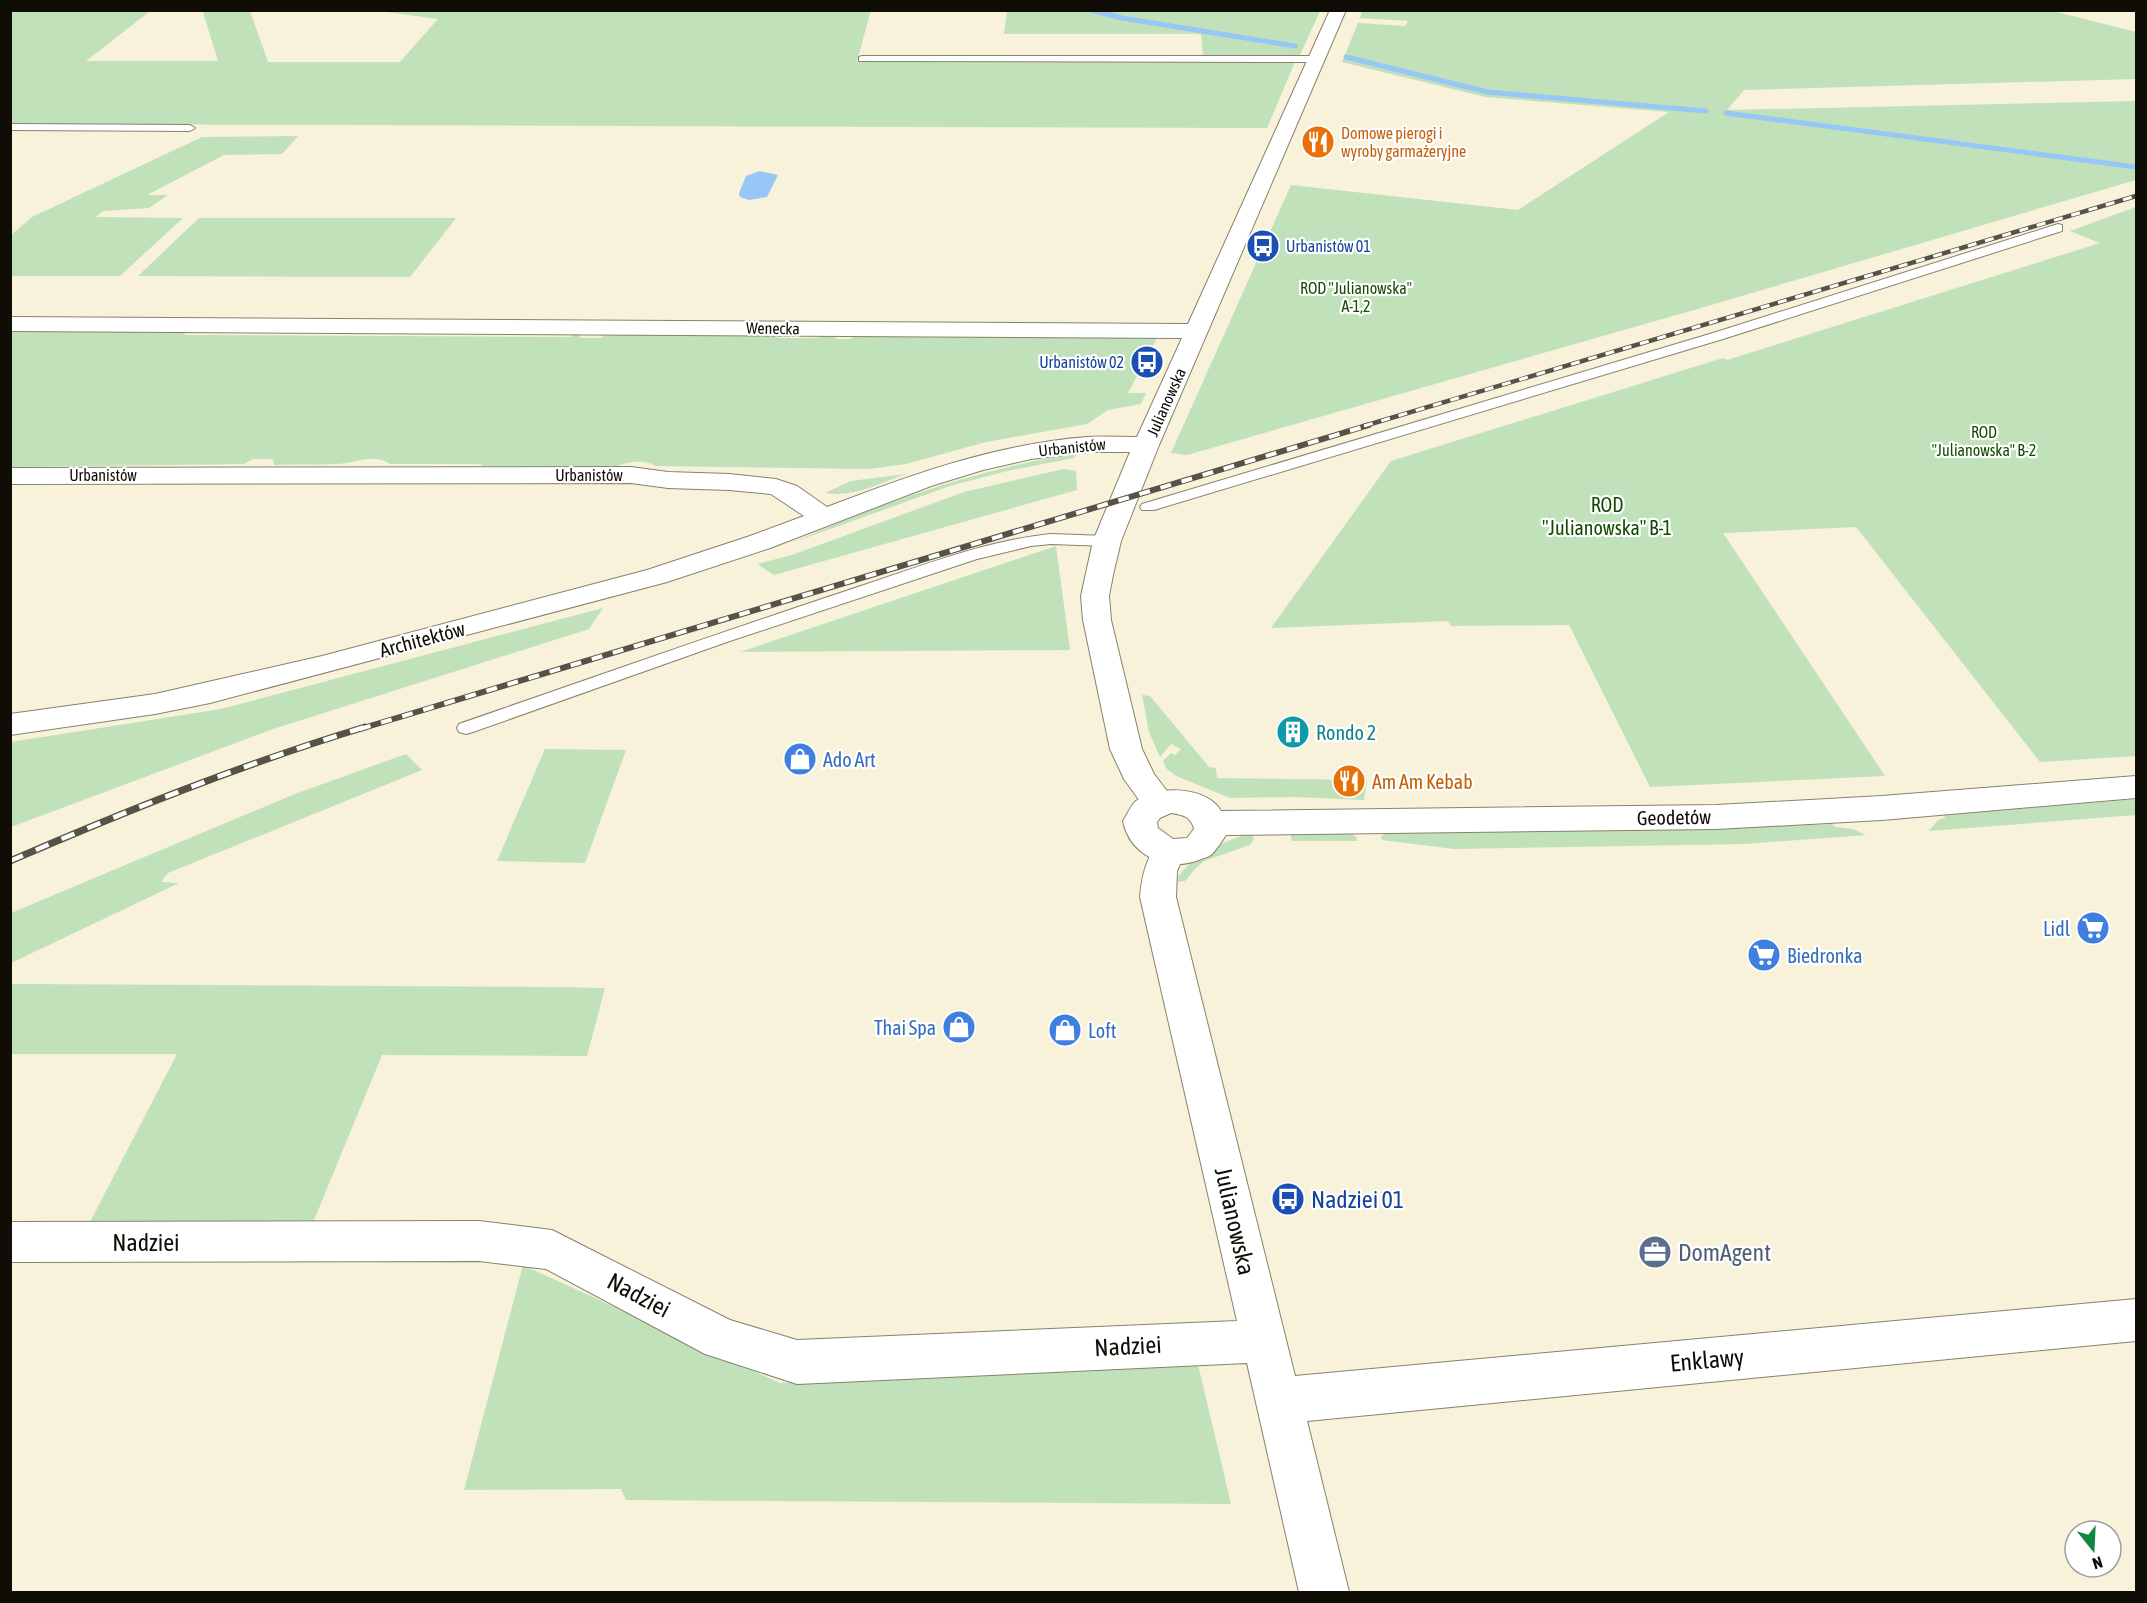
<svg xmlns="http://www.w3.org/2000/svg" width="2147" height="1603" font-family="'Asap Condensed',sans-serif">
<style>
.green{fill:#c0e1b9;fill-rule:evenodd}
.water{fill:#96c7f6}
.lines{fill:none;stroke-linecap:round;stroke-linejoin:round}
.stream{stroke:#96c7f6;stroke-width:5}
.lane-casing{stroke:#87826c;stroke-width:2}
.street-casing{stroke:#87826c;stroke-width:2}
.secondary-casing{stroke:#87826c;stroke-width:2}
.lane{fill:#fff;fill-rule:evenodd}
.street{fill:#fff;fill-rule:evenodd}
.secondary{fill:#fff;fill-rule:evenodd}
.rail-far2-casing{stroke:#565346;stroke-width:4.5}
.rail-far1-casing{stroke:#565346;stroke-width:6}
.rail-casing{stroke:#565346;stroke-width:7}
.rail-far2{stroke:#fff;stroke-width:3;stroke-dasharray:9;stroke-linecap:butt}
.rail-far1{stroke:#fff;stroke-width:4;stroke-dasharray:11;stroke-linecap:butt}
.rail{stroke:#fff;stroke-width:4.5;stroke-dasharray:14;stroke-linecap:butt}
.labels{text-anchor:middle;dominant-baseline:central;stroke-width:4.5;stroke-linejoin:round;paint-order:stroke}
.far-food-label{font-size:16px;fill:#c56008;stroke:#fff;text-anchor:start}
.far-transit-label{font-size:16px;fill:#164399;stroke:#fff;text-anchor:start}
.far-park-label{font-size:16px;fill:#134b01;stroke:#fff}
.far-street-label{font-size:16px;fill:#0f0d05;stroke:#fff}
.park-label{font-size:20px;fill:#134b01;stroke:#fff}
.street-label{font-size:20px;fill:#0f0d05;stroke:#fff}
.culture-label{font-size:20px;fill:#0d838f;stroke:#fff;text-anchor:start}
.shop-label{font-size:20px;fill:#366cbe;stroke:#fff;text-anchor:start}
.food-label{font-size:20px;fill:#c56008;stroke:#fff;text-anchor:start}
.near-transit-label{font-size:24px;fill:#164399;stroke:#fff;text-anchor:start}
.near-street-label{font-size:24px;fill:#0f0d05;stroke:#fff}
.near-service-label{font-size:24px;fill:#4e5e75;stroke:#fff;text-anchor:start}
</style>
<rect width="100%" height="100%" fill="#f7f2d9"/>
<path class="green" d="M 11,10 L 871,10 L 857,61 L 1295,62 L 1267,128 L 11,124 ZM 250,11 L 379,11 L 438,19 L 400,62 L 268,62 ZM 149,12 L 203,12 L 218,61 L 86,61 Z
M 939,10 L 1320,11 L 1299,57 L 1203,57 L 1201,34 L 1004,34 L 1007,11 Z
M 2053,11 L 2136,32 L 2136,79 L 1744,90 L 1727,110 L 2136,101 L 2136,180 L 1701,308 L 1187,455 L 1171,453 L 1291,185 L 1518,210 L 1669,112 L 1485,97 L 1342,62 L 1358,23 L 1405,26 L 1408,21 L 1360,18 L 1362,11 Z
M 298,136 L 282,154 L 224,155 L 147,195 L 168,195 L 149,208 L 103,211 L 96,217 L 183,218 L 120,276 L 11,276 L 11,235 L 32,217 L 202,137 Z
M 2136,207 L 2136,756 L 2040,762 L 1856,527 L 1723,533 L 1885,776 L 1650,787 L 1569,625 L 1451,626 L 1448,621 L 1271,628 L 1391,461 L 1723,358 L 1727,360 L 2097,244 L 2100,243 L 2070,231 Z
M 199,218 L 456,218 L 410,277 L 138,276 Z
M 10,327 L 191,327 L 184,335 L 571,337 L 572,333 L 581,334 L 580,338 L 600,338 L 609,334 L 778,334 L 778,338 L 819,338 L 819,334 L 837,334 L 835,339 L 851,339 L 855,335 L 1158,336 L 1128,393 L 1146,393 L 1141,404 L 1108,410 L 1087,424 L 986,442 L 906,464 L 868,469 L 656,466 C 643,459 631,461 617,466 L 483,466 L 480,464 L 390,464 C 374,452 353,464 336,464 C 315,465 295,464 274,465 L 273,459 L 253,459 L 244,464 L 11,467 Z
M 1077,453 L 1074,458 L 1007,471 L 950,486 L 794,542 C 888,500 976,470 1077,453 Z
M 1064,469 L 1076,471 L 1077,490 L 774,575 L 757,564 L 792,555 L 964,492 Z
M 906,474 C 880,483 853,498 825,493 L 851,481 Z
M 1056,546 L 1070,650 L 740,652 Z
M 603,608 L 589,629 L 273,729 L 11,827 L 11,742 L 221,709 Z
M 1142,695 L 1150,696 L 1209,767 L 1216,768 L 1217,778 L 1367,780 L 1364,800 L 1296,797 L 1230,798 L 1176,776 L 1166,768 L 1163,761 L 1171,753 L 1175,755 L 1181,749 L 1171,744 L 1160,757 L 1149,732 Z
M 545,749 L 626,750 L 585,863 L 497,861 Z
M 406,754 L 422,770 L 168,873 L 161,882 L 179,883 L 11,963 L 11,913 L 295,794 Z
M 2136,799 L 2136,815 L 1929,831 L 1938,820 L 1945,818 L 1944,815 Z
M 1832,824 L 1835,827 L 1852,829 L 1866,835 L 1744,844 L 1454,849 L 1382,840 L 1381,837 L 1386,832 L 1702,829 Z
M 1348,832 L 1356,837 L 1357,841 L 1292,841 L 1290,833 Z
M 1252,834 L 1254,839 L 1250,845 L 1204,861 L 1195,869 L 1185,881 L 1176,882 C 1182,861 1231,836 1252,834 Z
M 11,984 L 551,987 L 605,988 L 587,1056 L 382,1055 L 312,1225 L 89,1224 L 177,1054 L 11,1054 Z
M 523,1265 L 780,1383 L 1196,1356 L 1231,1504 L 626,1500 L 621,1489 L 464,1490 Z"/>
<path class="water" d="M 760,171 L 778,175 L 767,197 L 749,200 L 740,197 L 739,193 L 746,176 Z"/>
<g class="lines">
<path class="stream" d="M 1091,10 L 1122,18 L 1295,46
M 1346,57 L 1487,92 L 1706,111
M 1726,113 L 2136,167"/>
<defs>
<path id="lane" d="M 862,56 L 1317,56 L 1322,59 L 1317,62 L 859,61 L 859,57 Z
M 10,124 L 190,125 L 195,128 L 190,131 L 10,130 Z
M 2058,224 L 2062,225 L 2062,231 L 1723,339 L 1154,510 L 1142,510 L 1140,507 L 1142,504 L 1713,333 Z
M 1051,534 L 1107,536 L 1115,541 L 1107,546 L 1051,544 L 1031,546 L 977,559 L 727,642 L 473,732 L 466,734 L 459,732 L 457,728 L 459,724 C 588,679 716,634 846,591 C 912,570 981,541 1051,534 Z"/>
<path id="street" d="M 1330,10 L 1346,10 L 1159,445 L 1121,541 L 1113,575 L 1109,596 L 1111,620 L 1142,749 L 1154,774 L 1176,803 L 1171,811 L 1159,815 L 1147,811 L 1124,779 L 1110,749 L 1083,620 L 1081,596 L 1093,541 L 1130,452 L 1088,452 L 1031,459 L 983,470 L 931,486 L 770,548 L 667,582 L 210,703 L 155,714 L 10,735 L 10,714 L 155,694 L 322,656 L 647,570 L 750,536 L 804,516 L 771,494 L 729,490 L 668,488 L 631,483 L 10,484 L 10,468 L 631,467 L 668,472 L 729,474 L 776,479 L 797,486 L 827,507 C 910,475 996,444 1087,437 C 1103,436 1120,437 1137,437 L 1182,338 L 10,331 L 10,317 L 1188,324 Z
M 1169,839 L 1181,842 L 1186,851 L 1177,871 L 1176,897 L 1295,1376 L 2136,1299 L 2136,1341 L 1307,1421 L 1349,1592 L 1299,1592 L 1247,1363 L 797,1384 L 705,1354 L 546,1269 L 479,1261 L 10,1262 L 10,1222 L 479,1221 L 552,1230 L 730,1320 L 797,1340 L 1237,1321 L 1140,897 C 1142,874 1146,862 1157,842 Z"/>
<path id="secondary" d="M 2136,776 L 2136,798 L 1882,820 L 1716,829 L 1226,835 C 1222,841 1217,849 1212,854 C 1209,857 1203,858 1199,860 C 1167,872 1130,856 1123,821 C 1127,815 1131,805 1136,801 C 1157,785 1207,786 1221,811 L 1716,805 L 1882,796 ZM 1171,813 C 1184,815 1191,817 1194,829 L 1187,838 L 1173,839 L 1158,828 L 1157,822 L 1160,818 Z"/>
</defs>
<use href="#lane" class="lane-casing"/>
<use href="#street" class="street-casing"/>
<use href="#secondary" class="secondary-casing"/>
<use href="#lane" class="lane"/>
<use href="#street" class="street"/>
<use href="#secondary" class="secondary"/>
<defs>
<path id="rail-far2" d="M 1364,426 L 2136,196"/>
<path id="rail-far1" d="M 360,729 L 1369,425"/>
<path id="rail" d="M 10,861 C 126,811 243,764 365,727"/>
</defs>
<use href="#rail-far2" class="rail-far2-casing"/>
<use href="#rail-far1" class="rail-far1-casing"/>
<use href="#rail" class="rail-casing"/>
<use href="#rail-far2" class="rail-far2"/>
<use href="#rail-far1" class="rail-far1"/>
<use href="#rail" class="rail"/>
</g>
<defs>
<symbol id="restaurant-disc" viewBox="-11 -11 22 22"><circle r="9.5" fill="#e8710a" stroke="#fff"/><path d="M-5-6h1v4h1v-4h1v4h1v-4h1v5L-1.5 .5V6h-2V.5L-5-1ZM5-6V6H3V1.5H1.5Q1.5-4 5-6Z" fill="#fff"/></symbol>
<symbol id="bus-disc" viewBox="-11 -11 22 22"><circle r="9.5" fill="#1a4fb4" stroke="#fff"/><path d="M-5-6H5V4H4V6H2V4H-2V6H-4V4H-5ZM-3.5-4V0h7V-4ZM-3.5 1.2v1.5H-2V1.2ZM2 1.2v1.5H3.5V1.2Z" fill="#fff"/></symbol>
<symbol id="building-disc" viewBox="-11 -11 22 22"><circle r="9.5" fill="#0f9aa8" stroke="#fff"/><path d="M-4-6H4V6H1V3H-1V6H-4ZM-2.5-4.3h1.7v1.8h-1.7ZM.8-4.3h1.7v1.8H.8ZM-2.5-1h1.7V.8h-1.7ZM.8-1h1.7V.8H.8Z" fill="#fff"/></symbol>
<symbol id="shop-disc" viewBox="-11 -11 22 22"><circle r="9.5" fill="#3f7fe0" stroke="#fff"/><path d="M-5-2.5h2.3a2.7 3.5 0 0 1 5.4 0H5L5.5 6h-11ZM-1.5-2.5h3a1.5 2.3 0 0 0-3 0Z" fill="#fff"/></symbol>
<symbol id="supermarket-disc" viewBox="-11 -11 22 22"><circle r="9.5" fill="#3f7fe0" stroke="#fff"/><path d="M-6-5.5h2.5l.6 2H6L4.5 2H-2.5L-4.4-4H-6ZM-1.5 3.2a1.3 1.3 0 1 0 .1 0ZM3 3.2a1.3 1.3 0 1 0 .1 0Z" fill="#fff"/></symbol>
<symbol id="office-disc" viewBox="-11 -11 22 22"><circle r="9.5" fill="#5c6f8a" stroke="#fff"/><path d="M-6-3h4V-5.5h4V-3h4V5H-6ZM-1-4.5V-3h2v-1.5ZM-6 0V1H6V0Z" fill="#fff"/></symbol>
</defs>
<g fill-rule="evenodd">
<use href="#restaurant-disc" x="1299" y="123" width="38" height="38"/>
<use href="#bus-disc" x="1244" y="227" width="38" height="38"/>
<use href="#bus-disc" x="1128" y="343" width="38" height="38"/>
<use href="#building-disc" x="1274" y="713" width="38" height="38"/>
<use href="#shop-disc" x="781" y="740" width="38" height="38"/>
<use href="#restaurant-disc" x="1330" y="762" width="38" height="38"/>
<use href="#supermarket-disc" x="2074" y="909" width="38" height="38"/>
<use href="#supermarket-disc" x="1745" y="936" width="38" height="38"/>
<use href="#shop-disc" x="940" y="1008" width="38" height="38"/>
<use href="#shop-disc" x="1046" y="1011" width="38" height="38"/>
<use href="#bus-disc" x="1269" y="1180" width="38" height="38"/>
<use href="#office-disc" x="1636" y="1233" width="38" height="38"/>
</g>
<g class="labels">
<g class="far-food-label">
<text x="1341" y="133">Domowe pierogi i<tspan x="1341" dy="18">wyroby garmażeryjne</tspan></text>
</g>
<g class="far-transit-label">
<text x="1286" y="246">Urbanistów 01</text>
<text x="1124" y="362" text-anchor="end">Urbanistów 02</text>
</g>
<g class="far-park-label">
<text x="1356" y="288">ROD "Julianowska"<tspan x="1356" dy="18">A-1,2</tspan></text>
<text x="1984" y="432">ROD<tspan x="1984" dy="18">"Julianowska" B-2</tspan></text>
</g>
<g class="far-street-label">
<text transform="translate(773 328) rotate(1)">Wenecka</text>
<text transform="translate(1166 402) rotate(-66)">Julianowska</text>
<text transform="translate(1072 447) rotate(-6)">Urbanistów</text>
<text x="103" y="475">Urbanistów</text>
<text x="589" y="475">Urbanistów</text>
</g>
<g class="park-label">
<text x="1607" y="504">ROD<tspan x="1607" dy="23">"Julianowska" B-1</tspan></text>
</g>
<g class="street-label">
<text transform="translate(422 639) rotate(-15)">Architektów</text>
<text transform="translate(1674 817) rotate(-1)">Geodetów</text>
</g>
<g class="culture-label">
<text x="1316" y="732">Rondo 2</text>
</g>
<g class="shop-label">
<text x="823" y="759">Ado Art</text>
<text x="2070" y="928" text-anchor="end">Lidl</text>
<text x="1787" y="955">Biedronka</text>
<text x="936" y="1027" text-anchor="end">Thai Spa</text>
<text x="1088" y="1030">Loft</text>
</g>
<g class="food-label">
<text x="1372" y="781">Am Am Kebab</text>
</g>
<g class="near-transit-label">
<text x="1311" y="1199">Nadziei 01</text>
</g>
<g class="near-street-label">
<text transform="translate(1235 1221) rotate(77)">Julianowska</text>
<text x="146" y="1242">Nadziei</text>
<text transform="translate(639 1295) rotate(28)">Nadziei</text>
<text transform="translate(1128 1346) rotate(-3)">Nadziei</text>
<text transform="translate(1707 1360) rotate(-5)">Enklawy</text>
</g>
<g class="near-service-label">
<text x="1678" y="1252">DomAgent</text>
</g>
</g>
<rect width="2147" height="1603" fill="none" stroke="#0f0d05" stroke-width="24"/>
<g transform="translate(2093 1549) rotate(162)"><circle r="28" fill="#ffffff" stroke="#9f9e9b" stroke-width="1.5"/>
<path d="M0-4.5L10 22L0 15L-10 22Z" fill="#108640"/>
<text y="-9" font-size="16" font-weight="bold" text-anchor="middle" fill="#0f0d05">N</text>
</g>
</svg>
